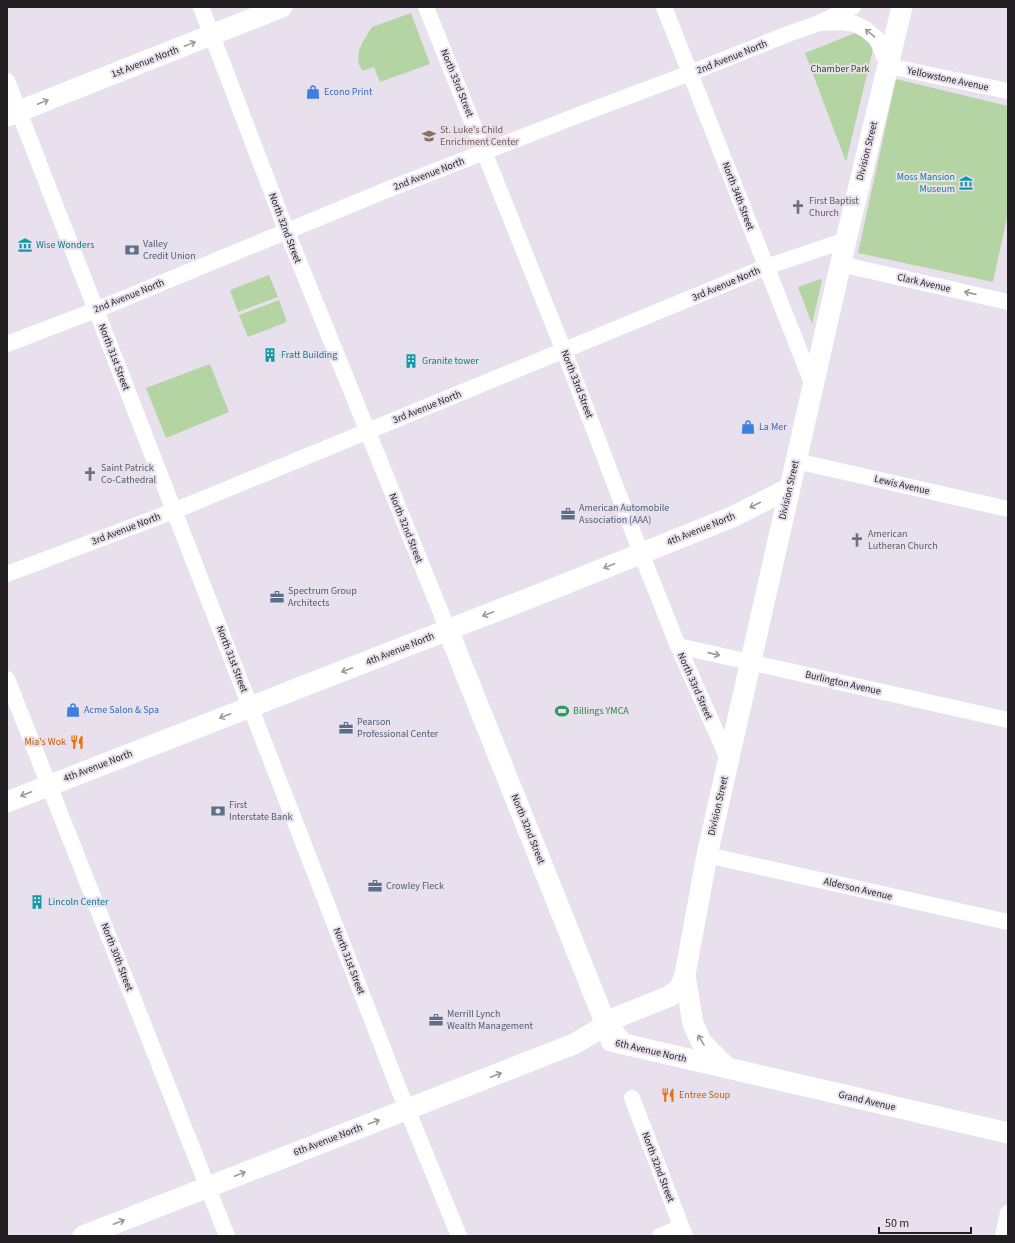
<svg xmlns="http://www.w3.org/2000/svg" width="1015" height="1243" font-family="'Source Sans 3',sans-serif">
<style>
.green{fill:#b5d4a3}
.lines{fill:none;stroke-linecap:round;stroke-linejoin:round}
.minor{stroke:#fff;stroke-width:16}
.major{stroke:#fff;stroke-width:21}
.oneway{stroke:#9c9a9c}
.labels{text-anchor:middle;dominant-baseline:central;stroke-width:4;stroke-linejoin:round;paint-order:stroke}
.street-label{font-size:10px;fill:#221f23;stroke:#e8e0ec}
.park-label{font-size:10px;fill:#315117;stroke:#e8e0ec}
.shop-label{font-size:10px;fill:#366cbe;stroke:#e8e0ec;text-anchor:start}
.education-label{font-size:10px;fill:#785e54;stroke:#e8e0ec;text-anchor:start}
.culture-label{font-size:10px;fill:#0d838f;stroke:#e8e0ec;text-anchor:start}
.worship-label{font-size:10px;fill:#5b616d;stroke:#e8e0ec;text-anchor:start}
.service-label{font-size:10px;fill:#4e5e75;stroke:#e8e0ec;text-anchor:start}
.leisure-label{font-size:10px;fill:#27864d;stroke:#e8e0ec;text-anchor:start}
.food-label{font-size:10px;fill:#c56008;stroke:#e8e0ec;text-anchor:end}
</style>
<rect width="100%" height="100%" fill="#e8e0ec"/>
<path class="green" d="M 411,13 L 430,64 L 380,82 L 374,67 L 362,71 L 358,62 L 359,51 L 362,43 L 372,27 Z
M 855,33 L 865,38 L 873,49 L 846,162 L 805,53 Z
M 896,79 L 1008,106 L 1008,213 L 993,282 L 858,253 Z
M 269,275 L 278,297 L 238,312 L 230,290 Z
M 820,279 L 822,280 L 812,324 L 798,287 Z
M 279,300 L 287,322 L 248,337 L 239,315 Z
M 210,364 L 229,412 L 166,438 L 146,388 Z"/>
<g class="lines">
<path class="minor" d="M 201,7 L 287,232 L 448,630
M 426,7 L 564,351 L 641,553 L 678,646 L 729,761
M 664,7 L 813,385
M 824,23 L 842,22 L 855,24 L 865,29 L 877,39 L 888,66 L 1008,91
M 7,81 L 400,1092 L 459,1236
M 840,264 L 1008,302
M 7,344 L 96,310 L 389,189 L 589,111 L 690,73 L 788,34 L 819,23 L 853,7
M 796,461 L 1008,509
M 7,574 L 174,511 L 766,267 L 846,240
M 678,646 L 1008,720
M 7,679 L 227,1236
M 707,855 L 1008,922
M 632,1098 L 685,1236
M 660,1236 L 681,1227
M 1003,1236 L 1008,1213"/>
<path class="major" d="M 7,116 L 282,7
M 448,630 L 605,1022 L 623,1044
M 7,802 L 550,590 L 732,517 L 790,488
M 685,975 L 693,1024 L 702,1043 L 727,1068
M 611,1041 L 1008,1133
M 83,1236 L 574,1044 L 598,1030 L 605,1022 L 670,996 L 680,988 L 685,975 L 707,855 L 846,240 L 902,7"/>
</g>
<defs><path id="oneway-shaft" d="M-6 0H5M1.5-3L5.5 0L1.5 3" fill="none" stroke-width="1.6" stroke-linecap="round" stroke-linejoin="round"/></defs>
<g class="oneway">
<use href="#oneway-shaft" transform="translate(870 33) rotate(-141)"/>
<use href="#oneway-shaft" transform="translate(190 44) rotate(-22)"/>
<use href="#oneway-shaft" transform="translate(43 102) rotate(-22)"/>
<use href="#oneway-shaft" transform="translate(970 293) rotate(-167)"/>
<use href="#oneway-shaft" transform="translate(755 505) rotate(153)"/>
<use href="#oneway-shaft" transform="translate(609 566) rotate(158)"/>
<use href="#oneway-shaft" transform="translate(488 614) rotate(159)"/>
<use href="#oneway-shaft" transform="translate(714 654) rotate(13)"/>
<use href="#oneway-shaft" transform="translate(347 670) rotate(159)"/>
<use href="#oneway-shaft" transform="translate(225 716) rotate(159)"/>
<use href="#oneway-shaft" transform="translate(26 794) rotate(159)"/>
<use href="#oneway-shaft" transform="translate(701 1040) rotate(-121)"/>
<use href="#oneway-shaft" transform="translate(496 1075) rotate(-21)"/>
<use href="#oneway-shaft" transform="translate(374 1122) rotate(-20)"/>
<use href="#oneway-shaft" transform="translate(240 1174) rotate(-22)"/>
<use href="#oneway-shaft" transform="translate(119 1222) rotate(-21)"/>
</g>
<defs>
<symbol id="shop-bare" viewBox="-9 -9 18 18"><path d="M-5-2.5h2.3a2.7 3.5 0 0 1 5.4 0H5L5.5 6h-11ZM-1.5-2.5h3a1.5 2.3 0 0 0-3 0Z" fill="#3f7fe0" stroke="#e8e0ec" stroke-width="2.5" paint-order="stroke"/></symbol>
<symbol id="school-bare" viewBox="-9 -9 18 18"><path d="M0-5L7-2L0 1L-7-2ZM-4 1L0 2.5L4 1V4Q0 6-4 4Z" fill="#8d6e63" stroke="#e8e0ec" stroke-width="2.5" paint-order="stroke"/></symbol>
<symbol id="museum-bare" viewBox="-9 -9 18 18"><path d="M0-6L6-3V-2H-6V-3ZM-5-1h2V3h-2ZM-1-1h2V3h-2ZM3-1h2V3H3ZM-6 4H6V6H-6Z" fill="#0f9aa8" stroke="#e8e0ec" stroke-width="2.5" paint-order="stroke"/></symbol>
<symbol id="church-bare" viewBox="-9 -9 18 18"><path d="M-1.2-6h2.4v3.5h3.3v2.4h-3.3V6h-2.4V-.1h-3.3v-2.4h3.3Z" fill="#6b7280" stroke="#e8e0ec" stroke-width="2.5" paint-order="stroke"/></symbol>
<symbol id="bank-bare" viewBox="-9 -9 18 18"><path d="M-6-4H6V4H-6ZM0-2.3a2.3 2.3 0 1 0 0 4.6a2.3 2.3 0 1 0 0-4.6Z" fill="#5c6f8a" stroke="#e8e0ec" stroke-width="2.5" paint-order="stroke"/></symbol>
<symbol id="building-bare" viewBox="-9 -9 18 18"><path d="M-4-6H4V6H1V3H-1V6H-4ZM-2.5-4.3h1.7v1.8h-1.7ZM.8-4.3h1.7v1.8H.8ZM-2.5-1h1.7V.8h-1.7ZM.8-1h1.7V.8H.8Z" fill="#0f9aa8" stroke="#e8e0ec" stroke-width="2.5" paint-order="stroke"/></symbol>
<symbol id="office-bare" viewBox="-9 -9 18 18"><path d="M-6-3h4V-5.5h4V-3h4V5H-6ZM-1-4.5V-3h2v-1.5ZM-6 0V1H6V0Z" fill="#5c6f8a" stroke="#e8e0ec" stroke-width="2.5" paint-order="stroke"/></symbol>
<symbol id="stadium-bare" viewBox="-9 -9 18 18"><path d="M0-5a6.5 5 0 1 0 0 10a6.5 5 0 1 0 0-10ZM-3.5-1.8h7v3.6h-7Z" fill="#2e9e5b" stroke="#e8e0ec" stroke-width="2.5" paint-order="stroke"/></symbol>
<symbol id="restaurant-bare" viewBox="-9 -9 18 18"><path d="M-5-6h1v4h1v-4h1v4h1v-4h1v5L-1.5 .5V6h-2V.5L-5-1ZM5-6V6H3V1.5H1.5Q1.5-4 5-6Z" fill="#e8710a" stroke="#e8e0ec" stroke-width="2.5" paint-order="stroke"/></symbol>
</defs>
<g fill-rule="evenodd">
<use href="#shop-bare" x="303" y="82" width="20" height="20"/>
<use href="#school-bare" x="419" y="126" width="20" height="20"/>
<use href="#museum-bare" x="956" y="173" width="20" height="20"/>
<use href="#church-bare" x="788" y="197" width="20" height="20"/>
<use href="#museum-bare" x="15" y="235" width="20" height="20"/>
<use href="#bank-bare" x="122" y="240" width="20" height="20"/>
<use href="#building-bare" x="260" y="345" width="20" height="20"/>
<use href="#building-bare" x="401" y="351" width="20" height="20"/>
<use href="#shop-bare" x="738" y="417" width="20" height="20"/>
<use href="#church-bare" x="80" y="464" width="20" height="20"/>
<use href="#office-bare" x="558" y="504" width="20" height="20"/>
<use href="#church-bare" x="847" y="530" width="20" height="20"/>
<use href="#office-bare" x="267" y="587" width="20" height="20"/>
<use href="#shop-bare" x="63" y="700" width="20" height="20"/>
<use href="#stadium-bare" x="552" y="701" width="20" height="20"/>
<use href="#office-bare" x="336" y="718" width="20" height="20"/>
<use href="#restaurant-bare" x="67" y="732" width="20" height="20"/>
<use href="#bank-bare" x="208" y="801" width="20" height="20"/>
<use href="#office-bare" x="365" y="876" width="20" height="20"/>
<use href="#building-bare" x="27" y="892" width="20" height="20"/>
<use href="#office-bare" x="426" y="1010" width="20" height="20"/>
<use href="#restaurant-bare" x="658" y="1085" width="20" height="20"/>
</g>
<g class="labels">
<g class="street-label">
<text transform="translate(732 57) rotate(-22)">2nd Avenue North</text>
<text transform="translate(145 62) rotate(-21)">1st Avenue North</text>
<text transform="translate(948 79) rotate(12)">Yellowstone Avenue</text>
<text transform="translate(457 83) rotate(68)">North 33rd Street</text>
<text transform="translate(867 151) rotate(-76)">Division Street</text>
<text transform="translate(429 174) rotate(-21)">2nd Avenue North</text>
<text transform="translate(738 196) rotate(69)">North 34th Street</text>
<text transform="translate(285 228) rotate(69)">North 32nd Street</text>
<text transform="translate(924 283) rotate(13)">Clark Avenue</text>
<text transform="translate(726 284) rotate(-23)">3rd Avenue North</text>
<text transform="translate(129 296) rotate(-22)">2nd Avenue North</text>
<text transform="translate(114 357) rotate(69)">North 31st Street</text>
<text transform="translate(577 384) rotate(69)">North 33rd Street</text>
<text transform="translate(427 407) rotate(-22)">3rd Avenue North</text>
<text transform="translate(902 485) rotate(13)">Lewis Avenue</text>
<text transform="translate(789 490) rotate(-77)">Division Street</text>
<text transform="translate(406 528) rotate(68)">North 32nd Street</text>
<text transform="translate(126 529) rotate(-21)">3rd Avenue North</text>
<text transform="translate(701 529) rotate(-22)">4th Avenue North</text>
<text transform="translate(400 649) rotate(-22)">4th Avenue North</text>
<text transform="translate(232 659) rotate(69)">North 31st Street</text>
<text transform="translate(843 683) rotate(13)">Burlington Avenue</text>
<text transform="translate(695 686) rotate(66)">North 33rd Street</text>
<text transform="translate(98 766) rotate(-21)">4th Avenue North</text>
<text transform="translate(718 806) rotate(-77)">Division Street</text>
<text transform="translate(528 829) rotate(68)">North 32nd Street</text>
<text transform="translate(858 889) rotate(13)">Alderson Avenue</text>
<text transform="translate(117 957) rotate(69)">North 30th Street</text>
<text transform="translate(349 961) rotate(69)">North 31st Street</text>
<text transform="translate(651 1051) rotate(13)">6th Avenue North</text>
<text transform="translate(867 1101) rotate(13)">Grand Avenue</text>
<text transform="translate(328 1140) rotate(-21)">6th Avenue North</text>
<text transform="translate(658 1167) rotate(69)">North 32nd Street</text>
</g>
<g class="park-label">
<text x="840" y="69">Chamber Park</text>
</g>
<g class="shop-label">
<text x="324" y="92">Econo Print</text>
<text x="759" y="427">La Mer</text>
<text x="84" y="710">Acme Salon &amp; Spa</text>
</g>
<g class="education-label">
<text x="440" y="130">St. Luke's Child<tspan x="440" dy="12">Enrichment Center</tspan></text>
</g>
<g class="culture-label">
<text x="955" y="177" text-anchor="end">Moss Mansion<tspan x="955" dy="12">Museum</tspan></text>
<text x="36" y="245">Wise Wonders</text>
<text x="281" y="355">Fratt Building</text>
<text x="422" y="361">Granite tower</text>
<text x="48" y="902">Lincoln Center</text>
</g>
<g class="worship-label">
<text x="809" y="201">First Baptist<tspan x="809" dy="12">Church</tspan></text>
<text x="101" y="468">Saint Patrick<tspan x="101" dy="12">Co-Cathedral</tspan></text>
<text x="868" y="534">American<tspan x="868" dy="12">Lutheran Church</tspan></text>
</g>
<g class="service-label">
<text x="143" y="244">Valley<tspan x="143" dy="12">Credit Union</tspan></text>
<text x="579" y="508">American Automobile<tspan x="579" dy="12">Association (AAA)</tspan></text>
<text x="288" y="591">Spectrum Group<tspan x="288" dy="12">Architects</tspan></text>
<text x="357" y="722">Pearson<tspan x="357" dy="12">Professional Center</tspan></text>
<text x="229" y="805">First<tspan x="229" dy="12">Interstate Bank</tspan></text>
<text x="386" y="886">Crowley Fleck</text>
<text x="447" y="1014">Merrill Lynch<tspan x="447" dy="12">Wealth Management</tspan></text>
</g>
<g class="leisure-label">
<text x="573" y="711">Billings YMCA</text>
</g>
<g class="food-label">
<text x="66" y="742">Mia's Wok</text>
<text x="679" y="1095" text-anchor="start">Entree Soup</text>
</g>
</g>
<rect width="1015" height="1243" fill="none" stroke="#221f23" stroke-width="16"/>
<path d="M879 1227v6h92v-6" fill="none" stroke="#221f23" stroke-width="2"/>
<text x="885" y="1227" font-size="12" fill="#221f23" stroke="#e8e0ec" stroke-width="3" paint-order="stroke">50 m</text>
</svg>
